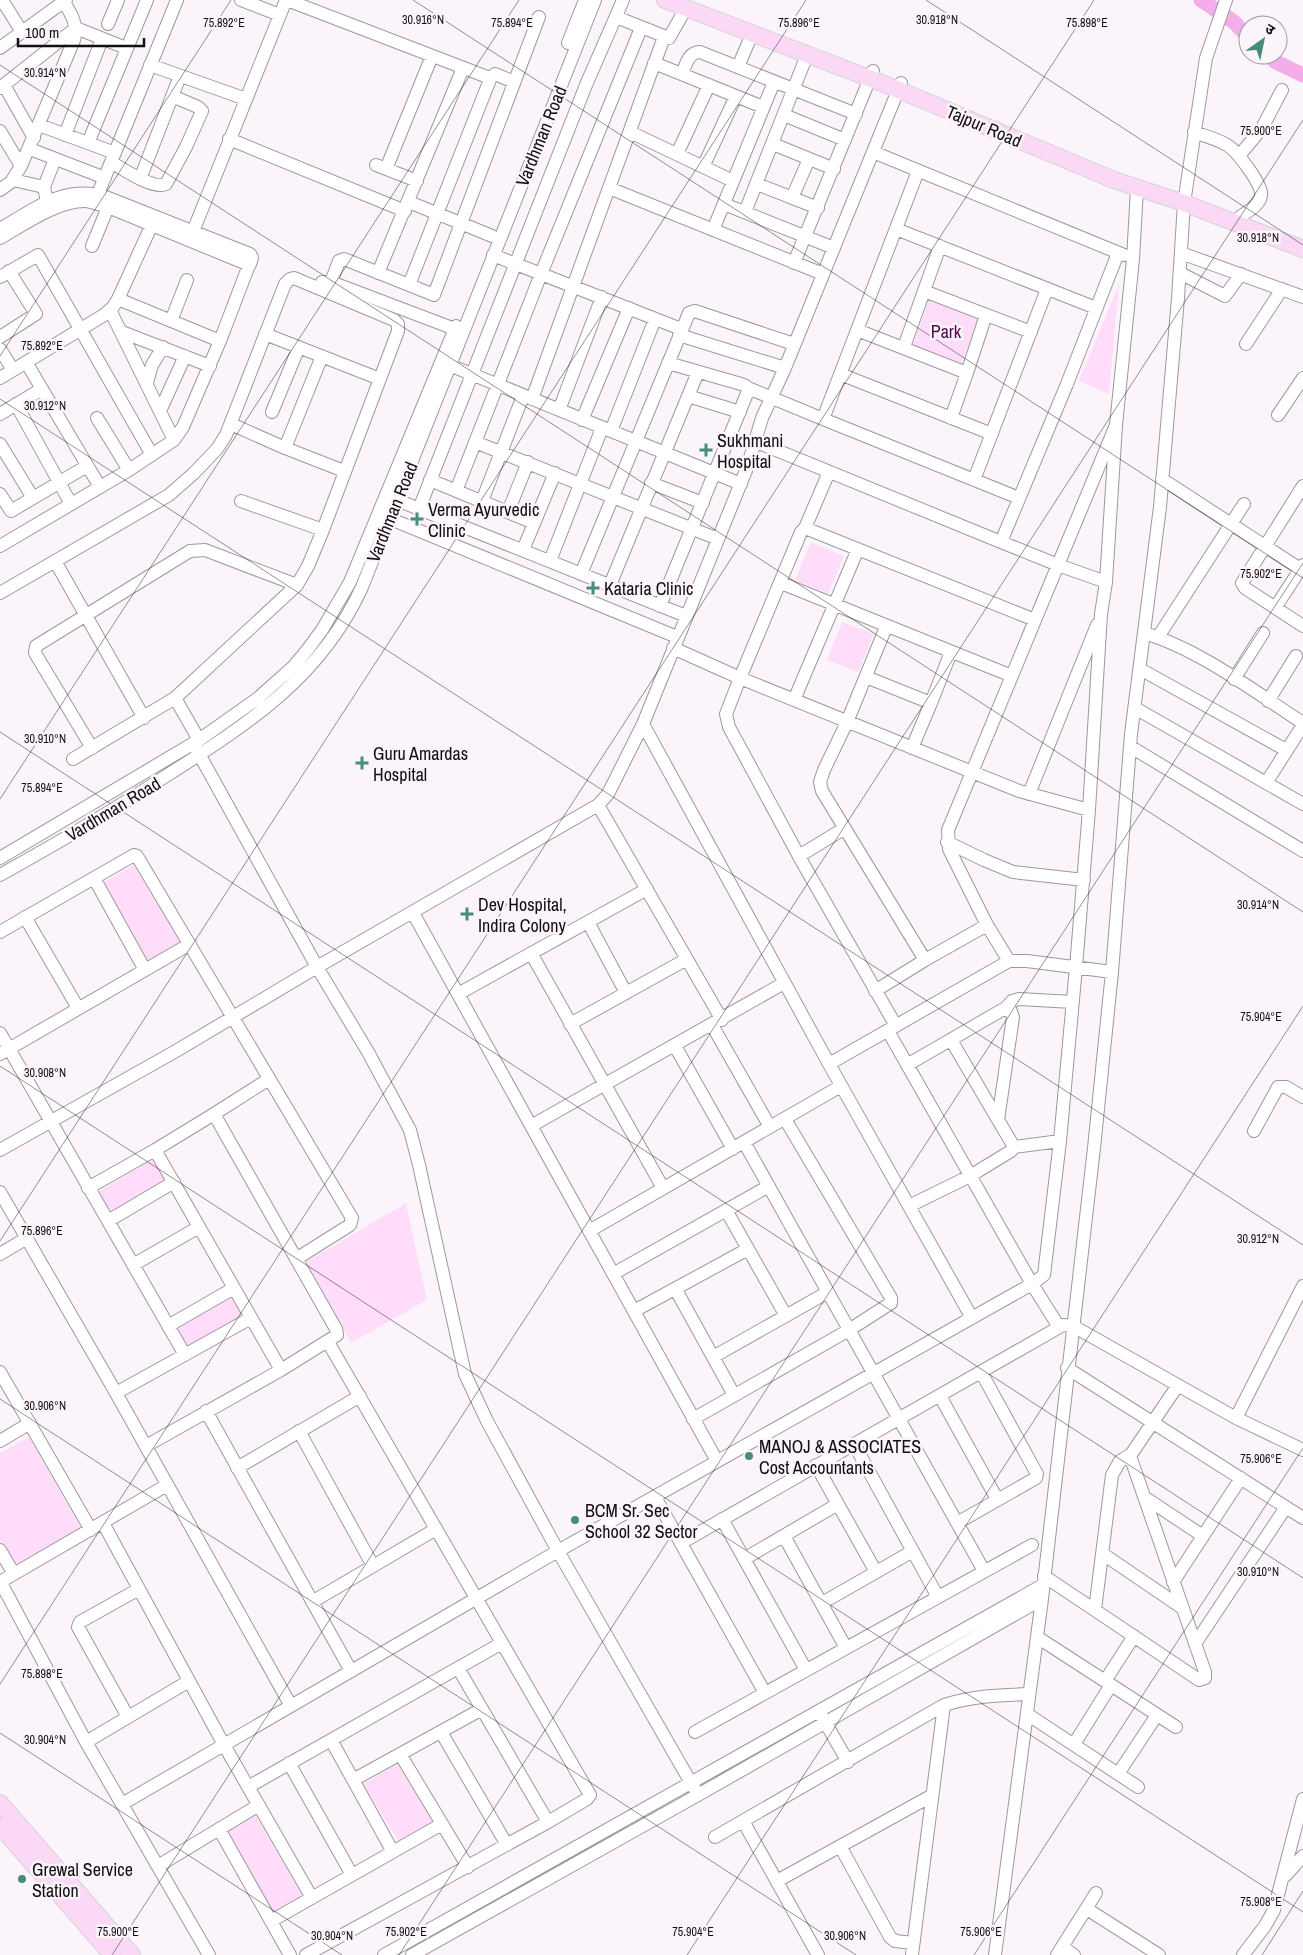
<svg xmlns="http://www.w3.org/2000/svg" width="1303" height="1955" font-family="'Archivo Narrow','Noto Sans Devanagari',sans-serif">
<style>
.green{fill:#ffdcfa}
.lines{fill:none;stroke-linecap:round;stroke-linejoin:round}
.river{stroke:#f3aeea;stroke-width:15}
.minor-casing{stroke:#9e989d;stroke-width:14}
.major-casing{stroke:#d4d4d4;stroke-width:18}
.minor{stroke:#fff;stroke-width:12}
.major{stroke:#fbd9f6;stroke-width:16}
.ticks{fill:none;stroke:#110f11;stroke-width:1;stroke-opacity:0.45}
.poi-dot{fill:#478b7f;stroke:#fbf4fa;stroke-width:2}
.labels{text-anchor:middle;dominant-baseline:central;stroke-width:5;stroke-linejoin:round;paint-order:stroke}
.street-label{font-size:18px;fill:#110f11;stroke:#fbf4fa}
.park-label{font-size:18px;fill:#570453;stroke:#fbf4fa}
.poi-label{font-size:18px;fill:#110f11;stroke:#fbf4fa;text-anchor:start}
.ticks-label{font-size:12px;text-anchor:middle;fill:#110f11;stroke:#fbf4fa;stroke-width:5;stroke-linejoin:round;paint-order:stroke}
</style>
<rect width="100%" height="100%" fill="#fbf4fa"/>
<path class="green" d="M 1119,284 L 1109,394 L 1079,381 Z
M 929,299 L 978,317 L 962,363 L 913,345 Z
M 811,542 L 844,556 L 828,594 L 795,580 Z
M 842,622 L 874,634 L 858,672 L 827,660 Z
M 134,865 L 182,945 L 145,967 L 97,886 Z
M 155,1158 L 169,1181 L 109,1215 L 96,1193 Z
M 406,1203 L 427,1300 L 351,1343 L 306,1262 Z
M 232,1294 L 245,1316 L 186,1350 L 173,1327 Z
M 29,1437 L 82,1530 L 15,1568 L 0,1541 L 0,1453 Z
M 397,1764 L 434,1823 L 400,1844 L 363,1784 Z
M 256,1816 L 303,1897 L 274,1914 L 227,1832 Z"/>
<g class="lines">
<path class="river" d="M 1201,0 L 1234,22 L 1248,37
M 1268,55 L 1276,62 L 1303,75"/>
<defs>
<path id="minor" d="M 2,0 L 22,32
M 241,0 L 280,15
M 287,0 L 490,78
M 616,17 L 669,38 L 686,8
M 108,24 L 118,0
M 568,43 L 585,0
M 0,48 L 66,0
M 654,63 L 763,107
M 150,65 L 246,99
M 738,67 L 752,34
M 682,74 C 686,65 688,52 700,52 L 856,114
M 4,85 L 34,138
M 0,88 L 76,28 L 126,48
M 784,115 L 845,140
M 39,125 L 115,153
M 0,131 L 21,166
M 630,132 L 733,181
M 1194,132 C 1205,136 1217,139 1227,145 C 1236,150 1264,186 1261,196 C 1259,206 1248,211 1240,217
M 65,135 L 102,39
M 229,139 L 405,211
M 88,143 L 147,0
M 773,144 L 834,169
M 30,149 L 105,178
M 873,152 L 1124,255
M 677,154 L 709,85
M 1239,156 L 1262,128 L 1282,90
M 111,162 C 123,169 153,190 166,184 L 186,147 L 202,111 L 198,107 L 172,96
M 376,165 L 417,181
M 703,167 L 736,96
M 386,169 L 432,56
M 918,171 L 823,419 L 1019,498
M 140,179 L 180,76
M 13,180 L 44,187
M 757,184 L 818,208
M 609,188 L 823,274
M 0,190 L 11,182 L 21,166 L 74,40 C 78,25 72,15 64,2
M 98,194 L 177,0
M 792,198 L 809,159
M 47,202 L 44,187 L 55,159
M 409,202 L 492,236
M 724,204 L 834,248
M 745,212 L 807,55
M 0,229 C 36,208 68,182 111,199 L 250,254 L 252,258 L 250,264 L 247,264 L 108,207 C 101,205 93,202 86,201 C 58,200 23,225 0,238
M 896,229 L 1096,308
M 713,230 L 774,82
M 190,239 L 286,0
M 92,246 L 108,207
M 1181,253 L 1303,297
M 493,255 L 681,329
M 794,263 L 873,71
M 378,273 L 463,68
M 1180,273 L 1225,296 L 1241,274
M 0,277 L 38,255 L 152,455
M 322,282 L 331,282 L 455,329
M 331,282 L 339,261 L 344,259 L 434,295 L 539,17
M 409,285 L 491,77 L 495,74 L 514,82
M 924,291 L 1031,332
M 118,299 L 220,341
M 171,321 L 187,280
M 857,330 L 967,373 L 986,315
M 122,332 L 210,366
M 265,334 L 380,379
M 679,335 L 785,368
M 0,337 L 36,314 L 9,271
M 1246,344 L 1282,289
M 904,347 L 940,246
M 0,349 L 13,370
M 26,362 L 100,487
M 442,362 L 741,484
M 840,374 L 992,434
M 0,378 L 104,315 L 113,307 L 118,299 L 154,220
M 147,383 L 152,365 L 163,347
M 748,388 L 823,419
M 688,396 L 740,412
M 532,399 L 664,37
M 16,404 L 71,504
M 559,410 L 602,297
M 160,411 L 185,356
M 272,412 L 299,347
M 0,414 L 42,389
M 1278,415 L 1303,378
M 97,418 L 129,470
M 951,418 L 967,373
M 582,420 L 629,308
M 231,424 L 285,448 L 344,471
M 611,431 L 655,319
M 174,440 L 183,427 L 220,341 L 249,265
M 754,441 L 1001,542 L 1067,384 L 1118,253
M 475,442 L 718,539
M 0,444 L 33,498 L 11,511 L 0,494
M 285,448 L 322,356
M 1162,479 L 1300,569
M 430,480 L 534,523
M 974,480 L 1047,289
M 651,483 L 703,503
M 1303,486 L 1242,583 L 1245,588 L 1303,626
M 456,491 L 541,274 L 641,28
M 33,498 L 87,466
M 397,500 L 686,616
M 241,501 L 323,530
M 482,501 L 523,396
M 419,509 L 586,85 L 623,0
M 508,512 L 528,462
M 381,515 L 677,637
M 805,528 L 829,472
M 1001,542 L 1058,565 L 1106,582
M 0,546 L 129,470 L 174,440 L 110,310
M 523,550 L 555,473
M 55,561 L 144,718
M 550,561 L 602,428
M 581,574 L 689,313 L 695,311 L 794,344
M 781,583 L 1012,676
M 610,585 L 698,372
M 0,593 L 169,495 L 193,474 L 217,449 L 226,435 L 285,284 L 290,279 L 294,278 L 394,320 L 398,324 L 398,331 L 323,530 L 308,566 L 297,585 L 175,698 L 73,759
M 660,606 L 748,391 L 746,386 L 741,384 L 668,363
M 1275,608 L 1303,565
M 1035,620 L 805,528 L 801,532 L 740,678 L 1019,791 L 1089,810
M 886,627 L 847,722 L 824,770 L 820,782 L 822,791 L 925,960 L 987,925
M 1144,633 C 1199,649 1255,692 1303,723
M 1158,637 L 1244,504
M 673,648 L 740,678 L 726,714 L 729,727 L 801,860 L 896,1026
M 1140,669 L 1286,750
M 866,677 L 931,703 L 951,652
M 1234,679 L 1263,633
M 175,698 L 199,740
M 794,700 L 858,549
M 1268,701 L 1296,656
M 1135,708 L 1303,804
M 643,724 L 829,1064 L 972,1318
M 193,743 L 317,967 L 368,1052 L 410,1130 L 419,1165 L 465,1374 L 487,1421 L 558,1551 L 698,1795
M 1131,747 L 1303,851
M 92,748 L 35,653 L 36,646 L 190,551 L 205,550 L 297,585
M 912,748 L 931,703
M 1266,783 L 1303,725
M 1029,794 L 1097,625
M 598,805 L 722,1020
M 947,842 L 984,860 L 1013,872 L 1084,880
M 799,856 L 845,828
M 0,858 L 199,740 L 257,699 L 293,667 L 308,649 L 322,630 L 350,582 L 456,326
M 0,875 C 56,844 112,811 166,776 C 246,725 321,678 362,587 L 595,0
M 94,878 L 145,970
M 413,913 L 717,1461
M 25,917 L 78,1008
M 588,922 L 626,993
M 0,932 L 134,855 L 137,856 L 352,1218 L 350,1225 L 296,1259
M 531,953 L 663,1188
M 1009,961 L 987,925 L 949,849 L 948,830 L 1116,425 L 1133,259 L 1137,189
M 875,991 L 925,960
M 458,994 L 647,889
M 1005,1009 L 1012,1001 L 1019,999 L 1073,1002
M 570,1024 L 687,959
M 712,1025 L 770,1127
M 888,1031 L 1032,1284 L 1059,1327
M 0,1033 L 185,1355
M 675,1046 L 733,1149
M 0,1054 L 190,944
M 829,1064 L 1009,961 L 1027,961 L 1112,972
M 907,1065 L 1002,1010 L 1010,1009 L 1013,1017 L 998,1120
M 531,1126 L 784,983
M 1254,1131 L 1278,1087 L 1286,1087 L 1303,1097
M 744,1142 L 984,1571
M 1014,1147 L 1060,1141
M 0,1150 L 176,1051 L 317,967 L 598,805 L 608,794 L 643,724 L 747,468 L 762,418 L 785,368 L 901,83
M 155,1150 L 281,1370
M 88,1188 L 155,1150 L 214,1114
M 0,1192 L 116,1393 L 291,1706
M 909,1206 L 970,1176 L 1011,1151 L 1014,1147 L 951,1040
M 726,1210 L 786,1316
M 108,1221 L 174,1182
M 589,1231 L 841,1086
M 0,1254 L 27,1238
M 133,1265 L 199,1227
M 613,1274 L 769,1186
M 1303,1286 L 1236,1418 L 1303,1450
M 676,1290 L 734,1395
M 634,1311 L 748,1249
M 168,1326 L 234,1288
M 713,1357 L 828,1292
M 1067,1368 L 1303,1518
M 0,1372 L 91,1530
M 116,1393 L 251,1318
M 940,1396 L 997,1499
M 206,1411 L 351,1671
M 693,1419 L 849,1330 L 891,1303 L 891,1298 L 785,1119
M 299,1431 L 373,1566
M 0,1441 L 30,1423
M 854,1444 L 938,1597
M 146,1446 L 281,1370 L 337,1335 L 336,1329 L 214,1114 L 269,1079
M 816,1465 L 876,1572
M 237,1468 L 360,1396
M 655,1497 L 765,1693
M 1144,1497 L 1203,1536
M 722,1519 L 806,1670
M 103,1523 L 224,1745 L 312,1898
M 957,1523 L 1036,1478 L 1037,1474 L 981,1372
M 784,1536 L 846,1648
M 681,1543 L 1063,1325 L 1073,1326 L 1236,1418
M 0,1550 L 14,1574
M 1103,1554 L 1181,1607
M 744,1559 L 838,1504
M 1044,1576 L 1199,1680 L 1205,1678 L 1205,1672 L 1130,1456 L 1178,1385
M 0,1581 L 86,1742 L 209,1955
M 0,1582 L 167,1485
M 1173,1582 L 1241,1478
M 312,1602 L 436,1529
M 822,1603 L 913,1551
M 1095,1610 L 1112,1475 L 1120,1461 L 1130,1455
M 1037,1637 L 1176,1727
M 1195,1644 L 1286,1507
M 458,1668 L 548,1822
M 1105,1681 L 1134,1636
M 944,1705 C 972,1696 1000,1695 1029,1694
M 1027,1714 L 1138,1787
M 821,1715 L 848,1762
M 128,1717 L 78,1627 L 80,1622 L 139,1589
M 441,1732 L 507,1845
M 695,1732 L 1032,1545
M 331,1740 L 393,1852
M 86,1742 L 189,1681
M 1074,1744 L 1111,1685
M 400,1754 L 468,1867
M 289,1763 L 352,1875
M 1118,1774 L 1157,1715
M 353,1780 L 482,1709
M 248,1787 L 502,1643
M 122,1804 L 558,1551 L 1032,1284 L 1044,1275 L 1060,1141 L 1076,967 L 1089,810 L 1101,614 L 1106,582 L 1116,425
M 743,1821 L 818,1955
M 219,1829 L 290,1955
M 715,1837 L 944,1705 L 912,1955
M 840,1846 L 890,1937 L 895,1941 L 913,1943
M 158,1866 L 259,1805
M 1286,1875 L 1303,1856
M 777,1881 L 931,1796
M 1087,1909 L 1159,1955
M 271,1921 L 442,1824
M 1062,1947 L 1074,1955
M 306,1955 L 548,1822 L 587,1799 L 590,1795 L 328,1342
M 384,1955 L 1043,1585
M 412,1955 L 698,1795 L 1042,1599
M 995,1955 L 1042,1599 L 1094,1148 L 1112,972 L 1131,734 L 1160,507 L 1178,298 L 1184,203 L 1206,58 L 1226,0
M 1057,1955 L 1096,1893
M 1243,1955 L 1265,1926 L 1274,1910 L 1303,1799"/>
<path id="major" d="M 665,0 L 882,83 L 1114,180 L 1184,203 L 1303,249
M 0,1803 L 132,1955
M 0,1826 L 112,1955"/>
</defs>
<use href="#minor" class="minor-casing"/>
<use href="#major" class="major-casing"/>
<use href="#minor" class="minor"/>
<use href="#major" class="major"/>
</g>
<path class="ticks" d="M 413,0 L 1303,578M 926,0 L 1303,245M 0,65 L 1303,912M 0,356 L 231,0M 0,399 L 1303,1245M 0,732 L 1303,1578M 0,799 L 519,0M 0,1066 L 1303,1912M 0,1241 L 806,0M 0,1399 L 856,1955M 0,1684 L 1094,0M 0,1733 L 342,1955M 112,1955 L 1303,120M 399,1955 L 1303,563M 687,1955 L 1303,1006M 974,1955 L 1303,1448M 1262,1955 L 1303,1891"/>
<g class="poi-dot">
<path d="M703.5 442.5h5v5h5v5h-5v5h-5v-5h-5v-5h5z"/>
<path d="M414.5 511.5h5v5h5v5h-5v5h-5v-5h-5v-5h5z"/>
<path d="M590.5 580.5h5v5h5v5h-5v5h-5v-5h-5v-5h5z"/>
<path d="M359.5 755.5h5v5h5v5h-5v5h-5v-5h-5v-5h5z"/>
<path d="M464.5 906.5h5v5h5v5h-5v5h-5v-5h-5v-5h5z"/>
<circle cx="749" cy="1456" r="5"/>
<circle cx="575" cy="1520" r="5"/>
<circle cx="22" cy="1879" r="5"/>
</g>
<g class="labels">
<g class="street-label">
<text transform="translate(984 126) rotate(23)">Tajpur Road</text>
<text transform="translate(541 136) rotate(-68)">Vardhman Road</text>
<text transform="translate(392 512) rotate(-68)">Vardhman Road</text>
<text transform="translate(113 809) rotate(-31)">Vardhman Road</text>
</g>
<g class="park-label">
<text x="946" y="331">Park</text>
</g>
<g class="poi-label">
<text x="717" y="440">Sukhmani<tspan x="717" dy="21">Hospital</tspan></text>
<text x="428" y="509">Verma Ayurvedic<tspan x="428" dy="21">Clinic</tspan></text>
<text x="604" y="588">Kataria Clinic</text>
<text x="373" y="753">Guru Amardas<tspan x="373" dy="21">Hospital</tspan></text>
<text x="478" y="904">Dev Hospital,<tspan x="478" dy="21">Indira Colony</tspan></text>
<text x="759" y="1446">MANOJ &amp; ASSOCIATES<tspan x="759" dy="21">Cost Accountants</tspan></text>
<text x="585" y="1510">BCM Sr. Sec<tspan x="585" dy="21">School 32 Sector</tspan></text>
<text x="32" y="1869">Grewal Service<tspan x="32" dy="21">Station</tspan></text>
</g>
</g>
<g class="ticks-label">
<text x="423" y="24">30.916°N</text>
<text x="937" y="24">30.918°N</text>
<text x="1087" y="27">75.898°E</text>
<text x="224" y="27">75.892°E</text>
<text x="512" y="27">75.894°E</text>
<text x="799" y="27">75.896°E</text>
<text x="45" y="77">30.914°N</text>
<text x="1261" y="135">75.900°E</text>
<text x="1258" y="242">30.918°N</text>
<text x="42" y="350">75.892°E</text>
<text x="45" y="410">30.912°N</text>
<text x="1261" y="578">75.902°E</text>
<text x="45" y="743">30.910°N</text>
<text x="42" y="792">75.894°E</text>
<text x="1258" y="909">30.914°N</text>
<text x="1261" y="1021">75.904°E</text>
<text x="45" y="1077">30.908°N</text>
<text x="42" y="1235">75.896°E</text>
<text x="1258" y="1243">30.912°N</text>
<text x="45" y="1410">30.906°N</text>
<text x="1261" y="1463">75.906°E</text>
<text x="1258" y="1576">30.910°N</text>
<text x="42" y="1678">75.898°E</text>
<text x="45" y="1744">30.904°N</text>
<text x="1261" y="1906">75.908°E</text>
<text x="118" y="1936">75.900°E</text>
<text x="406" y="1936">75.902°E</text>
<text x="693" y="1936">75.904°E</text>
<text x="981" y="1936">75.906°E</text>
<text x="332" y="1940">30.904°N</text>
<text x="845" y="1940">30.906°N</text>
</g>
<g transform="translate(1263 40) rotate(33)"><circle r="24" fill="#fbf4fa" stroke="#9d989d"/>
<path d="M0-4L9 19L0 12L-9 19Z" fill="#478b7f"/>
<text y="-8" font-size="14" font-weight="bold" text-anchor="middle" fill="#110f11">उ</text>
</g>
<path d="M18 38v8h126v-8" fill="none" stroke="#110f11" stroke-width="2.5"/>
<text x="25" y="38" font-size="15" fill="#110f11" stroke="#fbf4fa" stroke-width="4" paint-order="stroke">100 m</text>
</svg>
